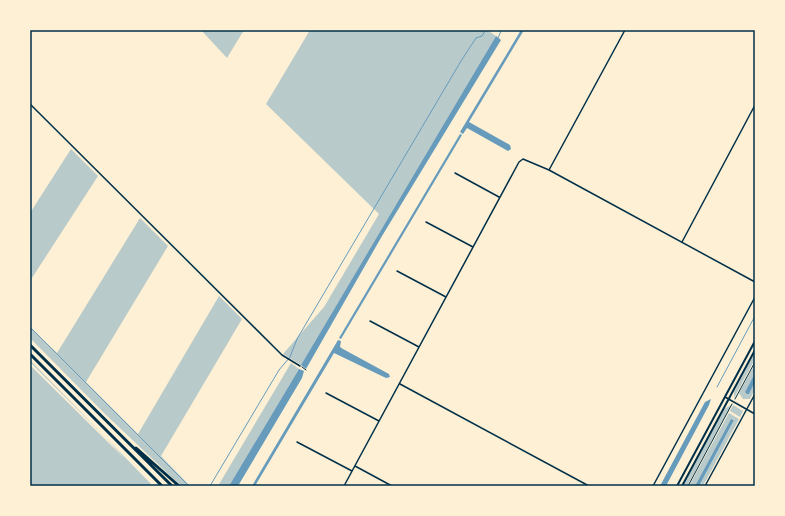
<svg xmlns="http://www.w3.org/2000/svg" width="785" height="516" font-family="Helvetica,sans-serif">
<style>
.green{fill:#b9caca}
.water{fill:#669bbc}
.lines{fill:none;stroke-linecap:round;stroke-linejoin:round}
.stream{stroke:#669bbc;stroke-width:1}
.path{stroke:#003049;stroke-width:1}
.minor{stroke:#003049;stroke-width:1.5}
.tertiary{stroke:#003049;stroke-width:2}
.motorway{stroke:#003049;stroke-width:3}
.neatline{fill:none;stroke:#003049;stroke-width:1.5}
</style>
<rect width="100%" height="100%" fill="#fdf0d5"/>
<path class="green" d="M 201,30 L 244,30 L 227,58 Z
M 310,30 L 487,30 L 496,36 L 301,365 L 283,354 L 324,307 L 379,214 L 266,104 Z
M 71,149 L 98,176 L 30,281 L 30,213 Z
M 140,218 L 168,246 L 86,382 L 138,434 L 219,296 L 242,319 L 161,456 L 190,486 L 181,486 L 104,413 L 30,338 L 30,327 L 57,353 Z
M 755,352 L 755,359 L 734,398 L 734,392 Z
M 30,360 L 153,486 L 30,486 L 30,365 L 124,458 L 106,438 L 30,362 Z
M 291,363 L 299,369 L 229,486 L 218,486 Z
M 755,364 L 755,373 L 745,392 L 749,394 L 755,382 L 755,389 L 750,399 L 743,399 L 739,393 Z
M 731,405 L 687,486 L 683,486 L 724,409 Z
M 733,405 L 743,411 L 740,417 L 730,411 Z
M 729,413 L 739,419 L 703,486 L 699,486 L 734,420 L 733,419 L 731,419 L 695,486 L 689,486 Z"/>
<path class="water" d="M 521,30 L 524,30 L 469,122 L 510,145 L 511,149 L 508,151 L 467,128 L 463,134 L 460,132 Z
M 496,36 L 501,40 L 382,236 L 306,369 L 301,365 Z
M 460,134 L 462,135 L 341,339 L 339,338 Z
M 338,340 L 341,341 L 340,347 L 343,349 L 389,374 L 390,377 L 386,378 L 334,353 L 255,486 L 252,486 Z
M 299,369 L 304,371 L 302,378 L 238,486 L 229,486 Z
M 755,373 L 755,382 L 749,394 L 747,394 L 745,392 Z
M 711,399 L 709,405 L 666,486 L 660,486 L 705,402 Z
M 731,419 L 734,420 L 699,486 L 695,486 Z"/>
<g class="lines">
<path class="stream" d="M 498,38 L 501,31
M 30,327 L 189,486
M 717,387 L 755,316
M 210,486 L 279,370 L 290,357 L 297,339 L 461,61 L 476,38 L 482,36 L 485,31 L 484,30"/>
<path class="path" d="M 302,367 L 306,370
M 735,399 L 755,362
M 688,486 L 732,404"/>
<path class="minor" d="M 30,104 L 282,355 L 300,366
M 549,170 L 625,30
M 455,173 L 499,197
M 426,222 L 473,247
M 682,242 L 755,105
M 397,271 L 446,297
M 370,321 L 419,347
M 400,384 L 589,486
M 326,393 L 379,421
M 725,397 L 755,414
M 297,442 L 352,471
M 355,466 L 392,486
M 344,486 L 519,162 L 523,159 L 549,170 L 755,282
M 653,486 L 755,297
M 705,486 L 755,394"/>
<path class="tertiary" d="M 677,486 L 755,341
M 682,486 L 755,350"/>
<path class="motorway" d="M 30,345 L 172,486
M 30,354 L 162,486
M 136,448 L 179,486"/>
</g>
<rect width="785" height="516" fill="none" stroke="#fdf0d5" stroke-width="62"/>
<rect x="31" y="31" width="723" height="454" class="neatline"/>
</svg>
